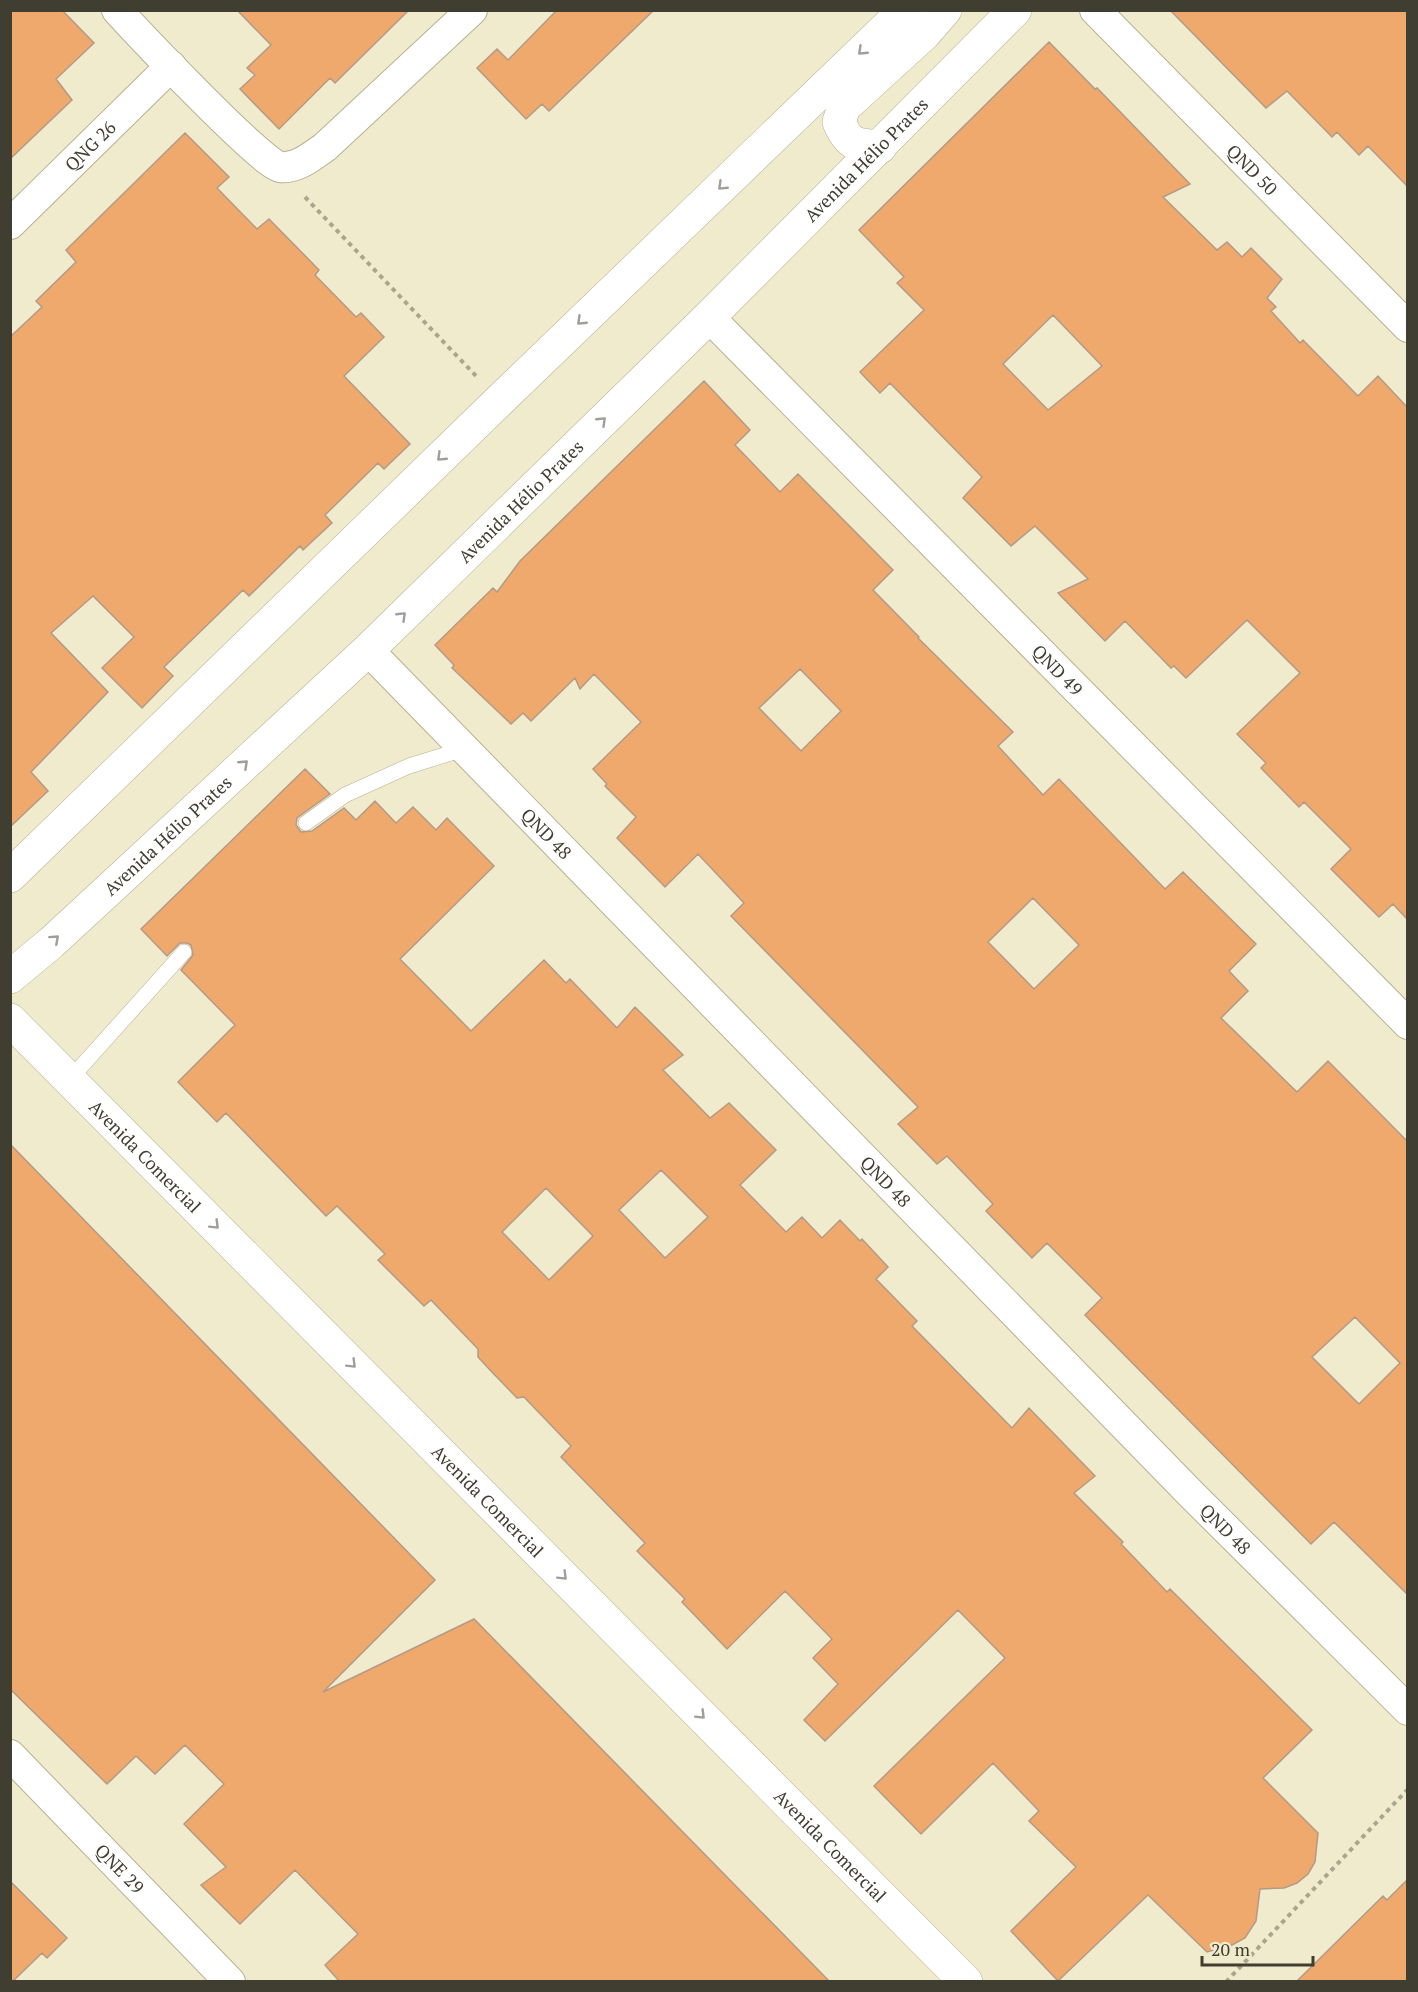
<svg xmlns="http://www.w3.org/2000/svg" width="1418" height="1992" font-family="'PT Serif',serif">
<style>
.building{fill:#efa96d;stroke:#b39a87;stroke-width:1.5;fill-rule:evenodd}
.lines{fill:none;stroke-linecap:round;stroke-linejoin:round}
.lane-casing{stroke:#b7b194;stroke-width:16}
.street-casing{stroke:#b7b194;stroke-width:32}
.secondary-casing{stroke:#b7b194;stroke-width:34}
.primary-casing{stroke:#b7b194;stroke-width:34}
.path{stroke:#aaa58f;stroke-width:4;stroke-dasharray:4.5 4.5;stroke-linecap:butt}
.lane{stroke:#fff;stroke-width:15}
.street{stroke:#fff;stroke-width:30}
.secondary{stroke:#fff;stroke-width:33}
.primary{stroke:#fff;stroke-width:33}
.oneway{stroke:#a09e98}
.labels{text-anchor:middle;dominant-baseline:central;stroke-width:5;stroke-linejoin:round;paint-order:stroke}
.street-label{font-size:18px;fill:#403d31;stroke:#f1ebcd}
</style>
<rect width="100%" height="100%" fill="#f1ebcd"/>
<path class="building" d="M 10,10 L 62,10 L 94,43 L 56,79 L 72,100 L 10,159 Z
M 237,10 L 409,10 L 335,83 L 330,78 L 279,129 L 240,89 L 255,75 L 247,68 L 271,45 Z
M 557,10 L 654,10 L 549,111 L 542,104 L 526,119 L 477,68 L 497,49 L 508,60 Z
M 1170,10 L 1407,10 L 1407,186 L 1368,146 L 1359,155 L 1337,132 L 1332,137 L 1287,91 L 1266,108 Z
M 1049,42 L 1095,89 L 1097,88 L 1190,184 L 1163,197 L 1217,250 L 1227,242 L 1242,257 L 1251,248 L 1282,279 L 1267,298 L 1276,307 L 1271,311 L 1300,343 L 1303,340 L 1358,396 L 1378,376 L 1407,407 L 1407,919 L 1393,904 L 1379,917 L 1331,869 L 1351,849 L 1304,802 L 1299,807 L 1261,768 L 1266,763 L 1237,734 L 1300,673 L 1247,620 L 1186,678 L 1174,666 L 1171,668 L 1125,621 L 1105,641 L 1058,593 L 1088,579 L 1035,526 L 1011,546 L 963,498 L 982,477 L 890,383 L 880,393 L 860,372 L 924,310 L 897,283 L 904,277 L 859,230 ZM 1053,315 L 1102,366 L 1048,410 L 1003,364 Z
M 185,133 L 229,177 L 217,188 L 257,229 L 269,219 L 319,270 L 315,275 L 356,317 L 361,313 L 384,337 L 344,376 L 410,444 L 384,469 L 378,463 L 325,515 L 332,523 L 303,550 L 300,546 L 249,596 L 243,590 L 164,667 L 173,676 L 142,708 L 102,668 L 134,637 L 93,596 L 51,633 L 108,692 L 31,772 L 48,791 L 10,827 L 10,337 L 42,307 L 36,301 L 76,262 L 66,250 Z
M 704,381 L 750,430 L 735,445 L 780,492 L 798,474 L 893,570 L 873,590 L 919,637 L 918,638 L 1013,732 L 998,746 L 1043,795 L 1059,779 L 1165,889 L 1183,872 L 1256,944 L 1229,971 L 1248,991 L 1221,1018 L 1297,1092 L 1328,1061 L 1407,1141 L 1407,1594 L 1334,1522 L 1311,1544 L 1085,1315 L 1102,1298 L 1047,1243 L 1032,1258 L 986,1211 L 993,1204 L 947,1156 L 937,1164 L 898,1124 L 918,1107 L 731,916 L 744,903 L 698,854 L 665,887 L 617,838 L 636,817 L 605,786 L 607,784 L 593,769 L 641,722 L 594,674 L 580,689 L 575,678 L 531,721 L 523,713 L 511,724 L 452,668 L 454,665 L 435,645 L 493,588 L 497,592 L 520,561 ZM 800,669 L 841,711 L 801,751 L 759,708 ZM 1033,898 L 1079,945 L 1034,989 L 988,942 ZM 1355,1317 L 1400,1363 L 1359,1404 L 1312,1357 Z
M 305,769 L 330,794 L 297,818 L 296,825 L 301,832 L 312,831 L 344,808 L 356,820 L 375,801 L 396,823 L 413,807 L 436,830 L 447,818 L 494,866 L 400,959 L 471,1031 L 544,960 L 566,983 L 570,979 L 617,1028 L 635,1007 L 683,1055 L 663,1070 L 710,1118 L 729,1103 L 776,1150 L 740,1185 L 786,1232 L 802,1217 L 822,1238 L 840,1220 L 860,1241 L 862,1239 L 888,1267 L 876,1279 L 917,1321 L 912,1326 L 1012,1428 L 1029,1408 L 1095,1476 L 1074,1493 L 1123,1542 L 1121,1544 L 1167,1592 L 1170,1589 L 1312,1730 L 1263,1778 L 1318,1833 L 1315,1862 L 1308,1874 L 1297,1883 L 1284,1888 L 1260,1889 L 1256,1921 L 1245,1938 L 1232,1945 L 1207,1952 L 1148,1895 L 1058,1981 L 1011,1931 L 1076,1867 L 1029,1821 L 1039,1811 L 993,1763 L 921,1834 L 874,1786 L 1005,1658 L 958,1610 L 825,1741 L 804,1720 L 838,1684 L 813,1658 L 832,1639 L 785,1591 L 727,1649 L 682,1602 L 685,1599 L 637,1551 L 645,1543 L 561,1457 L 571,1446 L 524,1397 L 517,1398 L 490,1370 L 478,1357 L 478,1349 L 431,1300 L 424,1306 L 378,1260 L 385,1254 L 337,1206 L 326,1216 L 226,1113 L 217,1122 L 178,1082 L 235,1025 L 181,970 L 193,955 L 191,945 L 187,943 L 180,943 L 167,956 L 141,929 ZM 661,1170 L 708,1217 L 665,1258 L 619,1210 ZM 546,1188 L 593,1236 L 549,1280 L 502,1232 Z
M 10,1144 L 435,1580 L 323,1692 L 474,1619 L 830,1982 L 340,1982 L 325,1965 L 358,1934 L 295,1870 L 240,1924 L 201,1885 L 226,1867 L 184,1824 L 224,1784 L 185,1745 L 155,1774 L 136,1756 L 107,1784 L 10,1689 Z
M 1407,1880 L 1407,1982 L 1296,1982 L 1383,1896 L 1387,1900 Z
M 10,1881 L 67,1938 L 47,1958 L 42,1953 L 12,1982 L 10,1982 Z"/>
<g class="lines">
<defs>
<path id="lane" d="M 306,823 L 345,795 L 409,766 L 464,749
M 70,1079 L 184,952"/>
<g id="street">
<path d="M 117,10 C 137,32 263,165 280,167 C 297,169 312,156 325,147 L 472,10"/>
<path id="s1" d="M 1095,10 L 1408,327"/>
<path id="s2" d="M 10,224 L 171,66"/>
<path id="s3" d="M 709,317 L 1408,1024"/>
<path id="s4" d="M 368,650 L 1191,1494 L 1408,1710"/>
<path id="s5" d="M 10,1755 L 230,1982"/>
</g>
<g id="secondary">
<path id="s6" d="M 10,1020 L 966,1982"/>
</g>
<g id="primary">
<path d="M 880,147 C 855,145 849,145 839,122 L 844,107 L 924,34 L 945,10"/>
<path d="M 10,876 L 500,400 L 905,10"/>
<path id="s7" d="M 10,977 L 51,943 L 368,650 L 709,317 L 1015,10"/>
</g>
</defs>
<use href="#lane" class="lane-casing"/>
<use href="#street" class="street-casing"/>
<use href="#secondary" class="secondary-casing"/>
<use href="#primary" class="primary-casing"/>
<path class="path" d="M 305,197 L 476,376
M 1226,1982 L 1408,1789"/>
<use href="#lane" class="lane"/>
<use href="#street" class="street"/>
<use href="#secondary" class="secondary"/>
<use href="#primary" class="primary"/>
</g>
<defs><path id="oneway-chevron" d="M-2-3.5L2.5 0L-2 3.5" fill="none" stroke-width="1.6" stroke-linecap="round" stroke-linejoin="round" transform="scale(1.5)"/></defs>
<g class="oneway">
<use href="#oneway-chevron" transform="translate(862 51) rotate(136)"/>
<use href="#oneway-chevron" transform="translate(722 186) rotate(136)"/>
<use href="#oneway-chevron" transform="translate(581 321) rotate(136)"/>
<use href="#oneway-chevron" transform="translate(602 421) rotate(-44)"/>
<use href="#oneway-chevron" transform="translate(441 457) rotate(136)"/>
<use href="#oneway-chevron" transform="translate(402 616) rotate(-44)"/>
<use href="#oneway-chevron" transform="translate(244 764) rotate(-43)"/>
<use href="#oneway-chevron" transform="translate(55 939) rotate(-42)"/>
<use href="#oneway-chevron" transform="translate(215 1225) rotate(45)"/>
<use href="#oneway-chevron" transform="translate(352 1364) rotate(45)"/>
<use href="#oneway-chevron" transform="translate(563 1576) rotate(45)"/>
<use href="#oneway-chevron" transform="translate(701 1715) rotate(45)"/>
</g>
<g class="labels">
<g class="street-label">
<text stroke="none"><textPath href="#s2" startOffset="112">QNG 26</textPath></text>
<text stroke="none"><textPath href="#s7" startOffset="1184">Avenida Hélio Prates</textPath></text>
<text stroke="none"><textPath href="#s1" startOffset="224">QND 50</textPath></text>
<text stroke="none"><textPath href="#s7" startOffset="698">Avenida Hélio Prates</textPath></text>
<text stroke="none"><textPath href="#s3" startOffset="496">QND 49</textPath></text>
<text stroke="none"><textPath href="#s4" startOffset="256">QND 48</textPath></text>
<text stroke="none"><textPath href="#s7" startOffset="212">Avenida Hélio Prates</textPath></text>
<text stroke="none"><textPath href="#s6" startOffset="192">Avenida Comercial</textPath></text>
<text stroke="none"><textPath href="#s4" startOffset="742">QND 48</textPath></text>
<text stroke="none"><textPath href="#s6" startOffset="678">Avenida Comercial</textPath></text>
<text stroke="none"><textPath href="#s4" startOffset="1228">QND 48</textPath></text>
<text stroke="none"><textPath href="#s6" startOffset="1164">Avenida Comercial</textPath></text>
<text stroke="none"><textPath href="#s5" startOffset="158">QNE 29</textPath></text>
</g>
</g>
<rect width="1418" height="1992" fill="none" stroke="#403d31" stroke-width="24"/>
<path d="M1202 1956v9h111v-9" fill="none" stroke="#403d31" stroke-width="3"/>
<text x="1211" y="1956" font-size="18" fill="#403d31" stroke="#f1ebcd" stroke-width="4.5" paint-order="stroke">20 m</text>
</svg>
